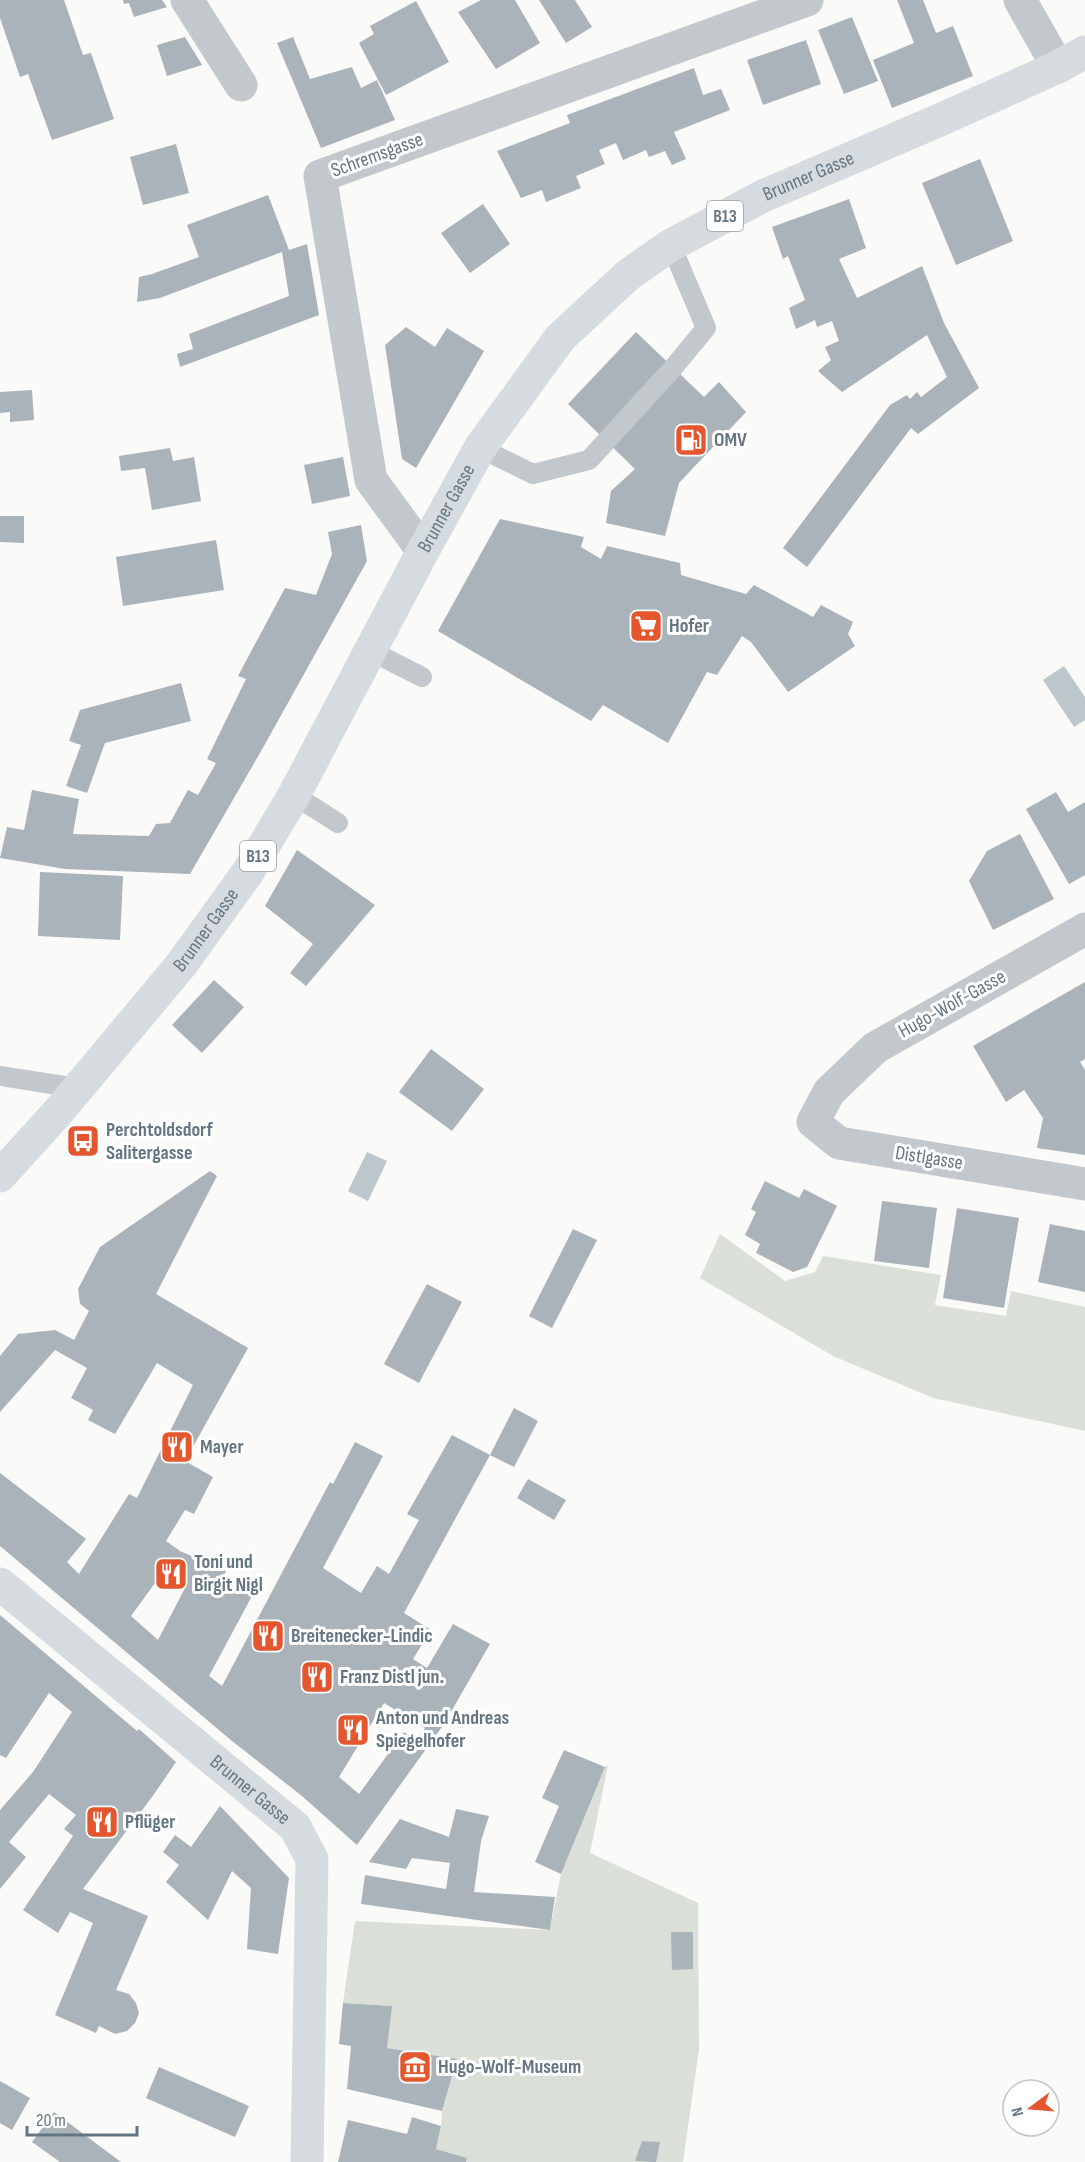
<svg xmlns="http://www.w3.org/2000/svg" width="1085" height="2162" font-family="'Sofia Sans Condensed',sans-serif">
<style>
.green{fill:#dadfd7}
.water{fill:#bbc7cb}
.building{fill:#aab3b9;fill-rule:evenodd}
.lines{fill:none;stroke-linecap:round;stroke-linejoin:round}
.lane{stroke:#c3c8cc;stroke-width:20}
.street{stroke:#c3c8cc;stroke-width:33}
.secondary{stroke:#d6dbdf;stroke-width:33}
.primary{stroke:#d6dbdf;stroke-width:33}
.labels{text-anchor:middle;dominant-baseline:central;stroke-width:6;stroke-linejoin:round;paint-order:stroke}
.shield{fill:#fff;stroke:#939fa8;stroke-width:1.5}
.shield-label{font-size:18px;font-weight:bold;fill:#657683}
.street-label{font-size:20px;fill:#657683;stroke:#fff}
.poi-label{font-size:20px;font-weight:bold;fill:#657683;stroke:#fff;text-anchor:start}
</style>
<rect width="100%" height="100%" fill="#fafaf8"/>
<path class="green" d="M 720,1234 L 785,1281 L 815,1272 L 823,1256 L 941,1275 L 935,1305 L 1006,1316 L 1011,1291 L 1085,1307 L 1085,1431 L 933,1398 L 833,1356 L 700,1278 Z
M 608,1765 L 590,1853 L 698,1903 L 699,2049 L 683,2162 L 466,2162 L 467,2158 L 436,2149 L 441,2126 L 442,2111 L 457,2059 L 387,2048 L 391,2006 L 343,2003 L 355,1921 L 550,1930 L 561,1874 L 605,1767 Z"/>
<path class="water" d="M 1064,666 L 1085,697 L 1085,720 L 1074,727 L 1043,680 Z
M 367,1152 L 387,1161 L 368,1201 L 348,1191 Z"/>
<path class="building" d="M 0,0 L 64,0 L 83,55 L 91,53 L 114,119 L 52,140 L 28,74 L 20,77 L 0,18 Z
M 123,0 L 162,0 L 167,7 L 134,17 L 129,3 L 124,4 Z
M 481,0 L 515,0 L 540,43 L 496,69 L 458,12 Z
M 539,0 L 575,0 L 592,27 L 566,43 Z
M 897,0 L 923,0 L 936,33 L 953,26 L 973,76 L 892,108 L 873,60 L 914,43 Z
M 416,1 L 449,62 L 386,95 L 359,43 L 374,34 L 370,26 Z
M 852,17 L 878,81 L 844,94 L 818,30 Z
M 185,37 L 202,65 L 167,76 L 157,45 Z
M 293,37 L 310,79 L 352,67 L 361,88 L 377,80 L 395,120 L 321,148 L 277,43 Z
M 806,40 L 821,84 L 763,105 L 747,60 Z
M 694,68 L 703,95 L 721,89 L 730,110 L 674,132 L 686,159 L 672,165 L 665,151 L 649,157 L 646,150 L 623,160 L 616,143 L 599,150 L 605,164 L 576,176 L 581,188 L 546,202 L 542,190 L 521,198 L 497,151 L 570,123 L 567,115 Z
M 176,144 L 189,193 L 143,205 L 130,157 Z
M 980,159 L 1013,241 L 956,265 L 922,183 Z
M 268,195 L 289,250 L 307,244 L 319,315 L 180,367 L 177,354 L 193,349 L 189,334 L 289,296 L 282,252 L 160,298 L 137,302 L 139,277 L 152,274 L 199,257 L 187,225 Z
M 849,199 L 866,248 L 839,259 L 857,298 L 922,266 L 944,323 L 979,388 L 918,434 L 911,428 L 807,567 L 783,548 L 890,405 L 907,395 L 910,399 L 917,392 L 921,397 L 947,377 L 927,335 L 842,392 L 818,371 L 831,360 L 825,347 L 839,341 L 832,321 L 817,327 L 815,320 L 796,329 L 789,308 L 805,300 L 788,256 L 783,259 L 772,227 Z
M 483,204 L 510,244 L 470,273 L 441,233 Z
M 406,327 L 435,347 L 447,328 L 484,351 L 416,468 L 402,459 L 385,345 Z
M 636,332 L 704,397 L 719,382 L 746,412 L 679,483 L 665,536 L 606,523 L 611,491 L 635,469 L 568,404 Z
M 32,390 L 34,420 L 10,422 L 10,412 L 0,413 L 0,392 Z
M 170,448 L 173,461 L 194,457 L 201,501 L 152,510 L 145,468 L 121,471 L 119,456 Z
M 343,457 L 350,496 L 312,504 L 304,465 Z
M 0,516 L 24,516 L 24,543 L 0,542 Z
M 500,519 L 584,537 L 581,547 L 601,559 L 607,546 L 680,563 L 681,575 L 746,594 L 754,585 L 813,617 L 821,605 L 853,622 L 848,634 L 855,646 L 788,692 L 751,642 L 742,636 L 717,675 L 707,672 L 668,743 L 603,705 L 591,721 L 438,631 Z
M 361,525 L 367,561 L 260,753 L 190,874 L 65,869 L 0,858 L 7,827 L 24,830 L 32,790 L 79,799 L 73,834 L 149,836 L 156,824 L 170,823 L 188,790 L 198,795 L 216,763 L 207,759 L 246,679 L 238,676 L 285,588 L 316,595 L 332,554 L 328,532 Z
M 216,540 L 224,590 L 123,606 L 116,557 Z
M 181,683 L 191,721 L 105,743 L 87,793 L 66,786 L 81,745 L 69,741 L 80,710 Z
M 1056,792 L 1068,812 L 1085,802 L 1085,875 L 1069,884 L 1026,809 Z
M 1020,834 L 1054,899 L 993,930 L 969,881 L 987,851 Z
M 297,850 L 375,905 L 306,986 L 290,973 L 313,944 L 265,906 Z
M 40,872 L 123,876 L 120,940 L 38,936 Z
M 214,980 L 244,1007 L 202,1053 L 172,1025 Z
M 1085,982 L 1085,1059 L 1080,1062 L 1085,1070 L 1085,1155 L 1037,1148 L 1043,1118 L 1024,1090 L 1006,1102 L 973,1046 Z
M 431,1049 L 484,1089 L 452,1131 L 399,1092 Z
M 210,1171 L 217,1176 L 156,1294 L 248,1348 L 185,1461 L 213,1477 L 194,1514 L 185,1510 L 166,1541 L 180,1551 L 226,1571 L 222,1579 L 252,1596 L 209,1676 L 222,1686 L 330,1482 L 333,1484 L 355,1442 L 383,1456 L 323,1568 L 361,1593 L 377,1566 L 389,1574 L 419,1520 L 407,1514 L 452,1435 L 490,1455 L 514,1408 L 538,1421 L 514,1467 L 490,1455 L 404,1613 L 431,1630 L 413,1659 L 427,1668 L 453,1624 L 490,1644 L 444,1724 L 357,1845 L 302,1796 L 232,1741 L 0,1546 L 0,1473 L 86,1539 L 67,1562 L 79,1574 L 129,1494 L 137,1498 L 193,1385 L 157,1363 L 115,1434 L 88,1420 L 93,1410 L 71,1398 L 87,1368 L 55,1350 L 0,1412 L 0,1356 L 18,1334 L 55,1330 L 74,1340 L 89,1311 L 80,1304 L 78,1289 L 100,1247 ZM 163,1576 L 185,1588 L 158,1640 L 131,1616 L 155,1583 L 159,1584 ZM 384,1703 L 425,1728 L 415,1741 L 404,1732 L 359,1794 L 339,1777 Z
M 765,1181 L 799,1198 L 804,1189 L 837,1206 L 807,1267 L 793,1272 L 756,1253 L 760,1244 L 745,1235 L 756,1212 L 751,1209 Z
M 882,1201 L 937,1208 L 929,1268 L 874,1261 Z
M 957,1208 L 1019,1218 L 1004,1308 L 943,1298 Z
M 1050,1224 L 1085,1231 L 1085,1292 L 1038,1282 Z
M 573,1229 L 597,1240 L 552,1328 L 529,1316 Z
M 427,1284 L 462,1302 L 419,1383 L 384,1364 Z
M 528,1479 L 566,1500 L 554,1520 L 517,1498 Z
M 0,1615 L 137,1731 L 139,1729 L 176,1762 L 152,1797 L 83,1889 L 148,1916 L 116,1990 L 129,1994 L 136,2003 L 139,2013 L 135,2023 L 127,2031 L 115,2034 L 99,2026 L 96,2033 L 55,2015 L 93,1923 L 70,1912 L 58,1933 L 23,1910 L 73,1836 L 64,1829 L 76,1815 L 49,1794 L 9,1842 L 26,1857 L 0,1889 L 0,1810 L 33,1772 L 72,1712 L 49,1693 L 6,1758 L 0,1755 Z
M 564,1750 L 605,1767 L 561,1874 L 535,1862 L 559,1806 L 542,1798 Z
M 220,1806 L 289,1878 L 278,1954 L 247,1949 L 251,1888 L 232,1871 L 208,1920 L 166,1882 L 179,1865 L 163,1852 L 175,1835 L 191,1847 Z
M 456,1809 L 489,1816 L 481,1841 L 474,1892 L 555,1897 L 550,1930 L 361,1904 L 365,1875 L 446,1889 L 450,1863 L 412,1858 L 406,1869 L 369,1862 L 400,1819 L 449,1837 Z
M 671,1932 L 693,1932 L 693,1969 L 672,1970 Z
M 343,2003 L 392,2006 L 387,2048 L 457,2059 L 442,2111 L 347,2089 L 351,2046 L 339,2044 Z
M 159,2067 L 249,2106 L 235,2137 L 146,2098 Z
M 0,2081 L 30,2098 L 12,2130 L 0,2123 Z
M 54,2112 L 121,2162 L 60,2162 L 32,2142 Z
M 412,2117 L 441,2126 L 436,2149 L 467,2158 L 466,2162 L 338,2162 L 348,2120 L 407,2134 Z
M 642,2141 L 660,2142 L 656,2162 L 635,2161 Z"/>
<g class="lines">
<path class="lane" d="M 480,448 L 533,474 L 589,460 L 673,368 L 706,328 L 671,245
M 371,651 L 422,677
M 294,795 L 338,823
M 0,1076 L 77,1088"/>
<path class="street" d="M 187,0 L 241,85
M 1020,0 L 1058,67
M 423,551 L 371,480 L 320,176 L 807,0
M 1085,929 L 875,1048 L 829,1092 L 813,1122 L 839,1143 L 1085,1184"/>
<path class="secondary" id="s1" d="M 0,1584 L 295,1827 L 312,1859 L 307,2162"/>
<path class="primary" id="s2" d="M 0,1176 L 58,1112 L 181,965 L 248,872 L 294,795 L 423,551 L 480,448 L 560,338 L 628,275 L 671,245 L 763,196 L 942,119 L 1058,67 L 1085,52"/>
</g>
<defs>
<symbol id="fuel-square" viewBox="-11 -11 22 22"><rect x="-9" y="-9" width="18" height="18" rx="4" fill="#e4572e" stroke="#fff"/><path d="M-5.5-6h7V0h2V4h1.3V-2.5L3-4.5l.8-.8L6-3V5H2.5V1h-1V6h-7ZM-4.2-4.7v3.2H.2V-4.7Z" fill="#fff"/></symbol>
<symbol id="supermarket-square" viewBox="-11 -11 22 22"><rect x="-9" y="-9" width="18" height="18" rx="4" fill="#e4572e" stroke="#fff"/><path d="M-6-5.5h2.5l.6 2H6L4.5 2H-2.5L-4.4-4H-6ZM-1.5 3.2a1.3 1.3 0 1 0 .1 0ZM3 3.2a1.3 1.3 0 1 0 .1 0Z" fill="#fff"/></symbol>
<symbol id="bus-square" viewBox="-11 -11 22 22"><rect x="-9" y="-9" width="18" height="18" rx="4" fill="#e4572e" stroke="#fff"/><path d="M-5-6H5V4H4V6H2V4H-2V6H-4V4H-5ZM-3.5-4V0h7V-4ZM-3.5 1.2v1.5H-2V1.2ZM2 1.2v1.5H3.5V1.2Z" fill="#fff"/></symbol>
<symbol id="restaurant-square" viewBox="-11 -11 22 22"><rect x="-9" y="-9" width="18" height="18" rx="4" fill="#e4572e" stroke="#fff"/><path d="M-5-6h1v4h1v-4h1v4h1v-4h1v5L-1.5 .5V6h-2V.5L-5-1ZM5-6V6H3V1.5H1.5Q1.5-4 5-6Z" fill="#fff"/></symbol>
<symbol id="museum-square" viewBox="-11 -11 22 22"><rect x="-9" y="-9" width="18" height="18" rx="4" fill="#e4572e" stroke="#fff"/><path d="M0-6L6-3V-2H-6V-3ZM-5-1h2V3h-2ZM-1-1h2V3h-2ZM3-1h2V3H3ZM-6 4H6V6H-6Z" fill="#fff"/></symbol>
</defs>
<g fill-rule="evenodd">
<use href="#fuel-square" x="672" y="421" width="38" height="38"/>
<use href="#supermarket-square" x="627" y="607" width="38" height="38"/>
<use href="#bus-square" x="64" y="1122" width="38" height="38"/>
<use href="#restaurant-square" x="158" y="1428" width="38" height="38"/>
<use href="#restaurant-square" x="152" y="1555" width="38" height="38"/>
<use href="#restaurant-square" x="249" y="1617" width="38" height="38"/>
<use href="#restaurant-square" x="298" y="1658" width="38" height="38"/>
<use href="#restaurant-square" x="334" y="1711" width="38" height="38"/>
<use href="#restaurant-square" x="83" y="1803" width="38" height="38"/>
<use href="#museum-square" x="396" y="2048" width="38" height="38"/>
</g>
<g class="labels">
<g class="shield">
<rect x="707" y="201" width="36" height="30" rx="4.5"/>
<rect x="240" y="841" width="36" height="30" rx="4.5"/>
</g>
<g class="shield-label">
<text x="725" y="216">B13</text>
<text x="258" y="856">B13</text>
</g>
<g class="street-label">
<text transform="translate(377 155) rotate(-20)">Schremsgasse</text>
<text stroke="none"><textPath href="#s2" startOffset="1311">Brunner Gasse</textPath></text>
<text stroke="none"><textPath href="#s2" startOffset="807">Brunner Gasse</textPath></text>
<text stroke="none"><textPath href="#s2" startOffset="321">Brunner Gasse</textPath></text>
<text transform="translate(952 1004) rotate(-29)">Hugo-Wolf-Gasse</text>
<text transform="translate(929 1158) rotate(9)">Distlgasse</text>
<text stroke="none"><textPath href="#s1" startOffset="324">Brunner Gasse</textPath></text>
</g>
<g class="poi-label">
<text x="714" y="440">OMV</text>
<text x="669" y="626">Hofer</text>
<text x="106" y="1130">Perchtoldsdorf<tspan x="106" dy="23">Salitergasse</tspan></text>
<text x="200" y="1447">Mayer</text>
<text x="194" y="1562">Toni und<tspan x="194" dy="23">Birgit Nigl</tspan></text>
<text x="291" y="1636">Breitenecker-Lindic</text>
<text x="340" y="1677">Franz Distl jun.</text>
<text x="376" y="1718">Anton und Andreas<tspan x="376" dy="23">Spiegelhofer</tspan></text>
<text x="125" y="1822">Pflüger</text>
<text x="438" y="2067">Hugo-Wolf-Museum</text>
</g>
</g>
<g transform="translate(1031 2108) rotate(254)"><circle r="28" fill="#ffffff" stroke="#c1c8cd" stroke-width="1.5"/>
<path d="M0-4.5L10 22L0 15L-10 22Z" fill="#e4572e"/>
<text y="-9" font-size="16" font-weight="bold" text-anchor="middle" fill="#657683">N</text>
</g>
<path d="M27 2126v9h110v-9" fill="none" stroke="#657683" stroke-width="3"/>
<text x="36" y="2126" font-size="18" fill="#657683" stroke="#ffffff" stroke-width="4.5" paint-order="stroke">20 m</text>
</svg>
